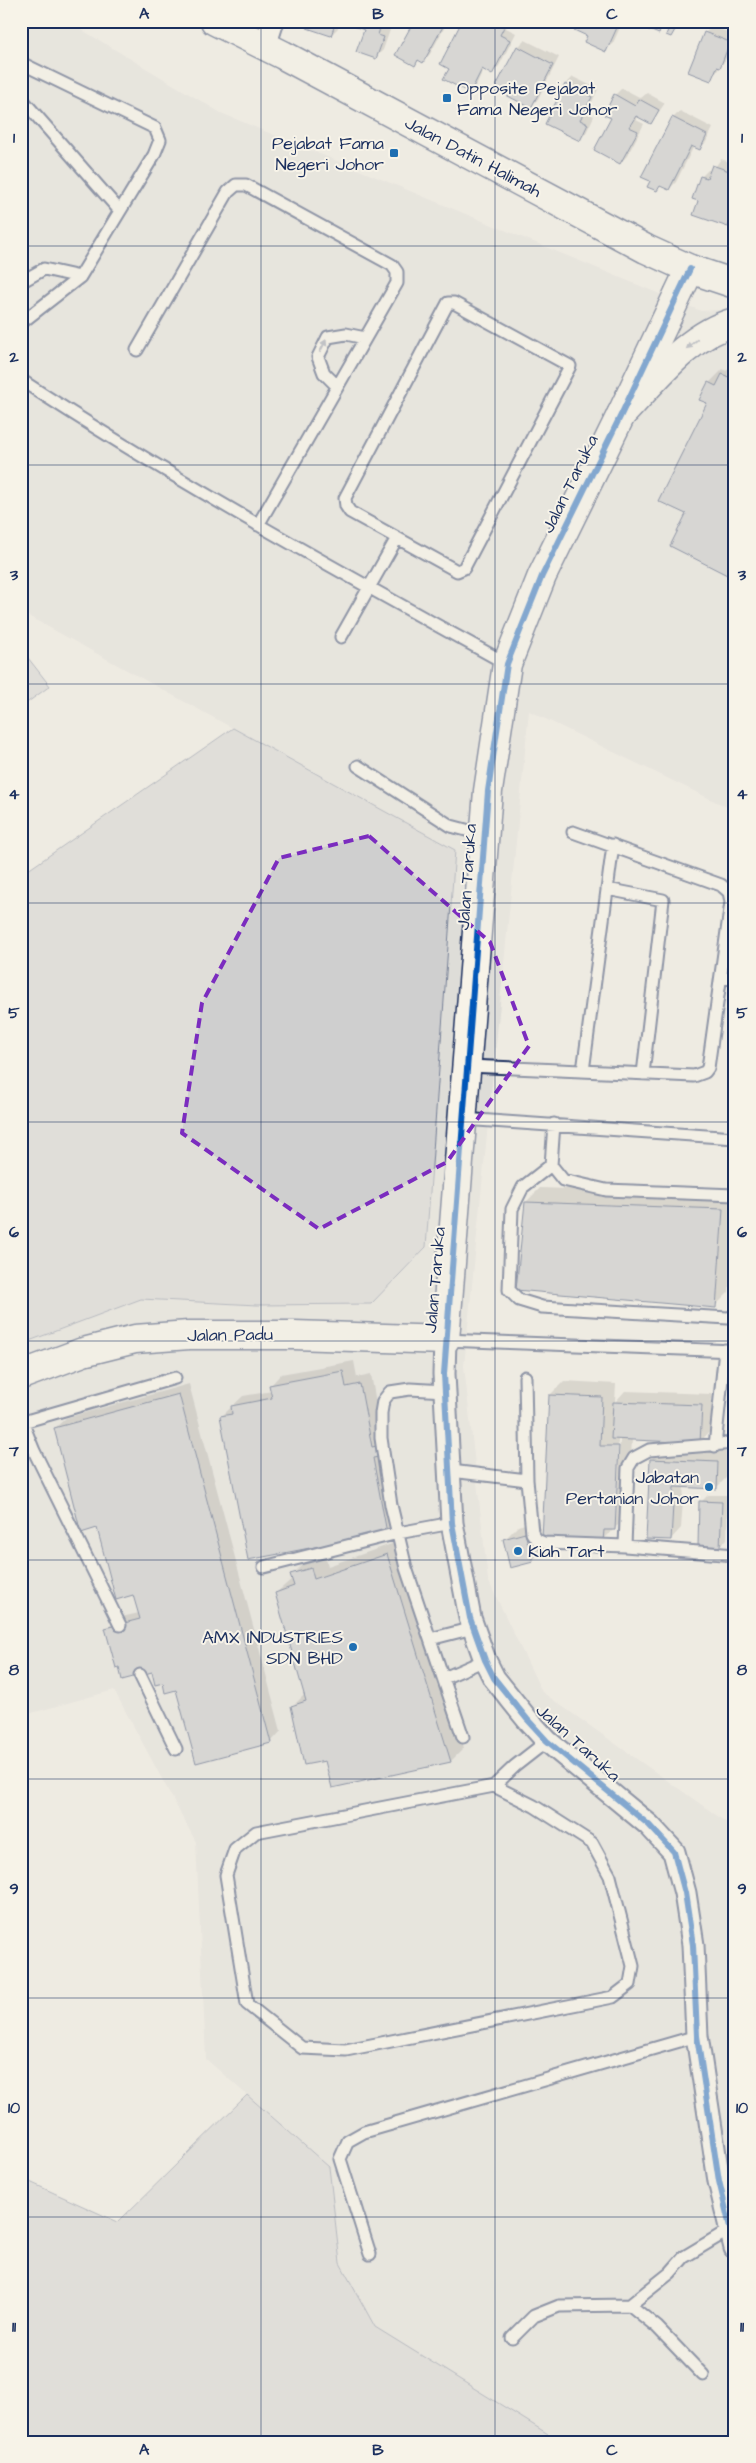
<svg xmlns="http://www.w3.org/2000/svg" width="756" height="2463" font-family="'Architects Daughter',sans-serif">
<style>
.built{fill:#deddd8}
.green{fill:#cfcfcf;stroke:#757f96}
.shadow{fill:#0003;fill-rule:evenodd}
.building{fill:#babdc2;stroke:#1b2f5e}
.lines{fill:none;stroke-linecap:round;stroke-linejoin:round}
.lane-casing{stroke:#1b2f5e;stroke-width:15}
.street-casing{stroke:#1b2f5e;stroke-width:25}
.secondary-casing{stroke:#1b2f5e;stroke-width:31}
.primary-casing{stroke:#1b2f5e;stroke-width:31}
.lane{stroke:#f7f3e8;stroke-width:11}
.street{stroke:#f7f3e8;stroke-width:21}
.secondary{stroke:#f7f3e8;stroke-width:28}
.primary{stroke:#f7f3e8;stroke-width:28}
.cycleway-casing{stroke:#f7f3e8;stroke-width:9}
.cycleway{stroke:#0057b8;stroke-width:6}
.oneway{fill:#8991a3}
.marked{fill:none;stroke:#7b2cbf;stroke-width:4;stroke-dasharray:10 6;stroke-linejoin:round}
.grid{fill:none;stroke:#1b2f5e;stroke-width:1;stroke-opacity:0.55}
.poi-dot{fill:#1f6fb2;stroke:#f7f3e8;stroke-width:2}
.labels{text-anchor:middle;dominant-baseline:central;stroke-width:4;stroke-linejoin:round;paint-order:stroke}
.poi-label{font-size:18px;fill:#1b2f5e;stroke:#f7f3e8;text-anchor:end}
.street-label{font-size:18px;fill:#1b2f5e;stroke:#f7f3e8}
.neatline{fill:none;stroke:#1b2f5e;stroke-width:2}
.grid-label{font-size:16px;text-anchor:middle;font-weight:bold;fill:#1b2f5e}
</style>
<rect width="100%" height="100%" fill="#eeebe2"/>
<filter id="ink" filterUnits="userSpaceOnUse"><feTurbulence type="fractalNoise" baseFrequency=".02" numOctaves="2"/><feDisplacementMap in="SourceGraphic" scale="10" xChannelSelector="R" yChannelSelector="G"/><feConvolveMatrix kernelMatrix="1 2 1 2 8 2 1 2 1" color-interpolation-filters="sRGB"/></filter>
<g filter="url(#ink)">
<path class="built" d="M 21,21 L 67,21 L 221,113 L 701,311 L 735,309 L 735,811 L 529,711 L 464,1366 L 488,1580 L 542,1692 L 733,1827 L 728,2112 L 735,2149 L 735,2442 L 561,2442 L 375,2328 L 340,2263 L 329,2167 L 206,2059 L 196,1842 L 114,1690 L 21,1716 L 21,1344 L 141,1299 L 257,1305 L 371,1304 L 426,1247 L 455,850 L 21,612 Z"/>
<path class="green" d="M 21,649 L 50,686 L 21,707 Z
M 233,728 L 455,850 L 426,1247 L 371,1304 L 257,1305 L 141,1299 L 21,1344 L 21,875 Z
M 247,2095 L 329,2167 L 340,2263 L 375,2327 L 561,2442 L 21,2442 L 21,2178 L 118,2222 Z"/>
<path class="shadow" d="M 310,21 L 340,21 L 338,28 L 331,35 Z
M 344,21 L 386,21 L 384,28 L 390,30 L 383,50 L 376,57 L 365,29 Z
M 415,21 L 448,21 L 430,54 L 423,61 L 420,59 L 415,64 Z
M 463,21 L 510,21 L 506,28 L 516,33 L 499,66 L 492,73 L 484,69 L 477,84 L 470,91 L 450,68 Z
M 579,21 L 623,21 L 613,43 L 606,50 L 588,35 Z
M 648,21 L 683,21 L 670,35 L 670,30 L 664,27 L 658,33 Z
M 712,26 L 735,35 L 735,38 L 726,59 L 711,79 L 705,33 Z
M 525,40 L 559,57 L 538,99 L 531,106 L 518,47 Z
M 573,77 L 598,89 L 587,113 L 594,116 L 586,133 L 579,140 L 547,124 L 566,84 Z
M 622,88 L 641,98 L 647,93 L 665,103 L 651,123 L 638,115 L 636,120 L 644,124 L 627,156 L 620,163 L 612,118 L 615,95 Z
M 680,111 L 713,128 L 706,142 L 699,149 L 694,146 L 676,182 L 669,189 L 661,185 L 657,190 L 673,118 Z
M 721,159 L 735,164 L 735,218 L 727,226 L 700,200 L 701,177 L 708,170 L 712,171 Z
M 735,363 L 735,577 L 687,514 L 708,403 L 709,383 L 723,369 L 726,371 Z
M 540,1188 L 735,1195 L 729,1292 L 715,1306 L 526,1202 Z
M 354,1361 L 357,1377 L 371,1374 L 382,1437 L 387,1436 L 389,1445 L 384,1450 L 397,1521 L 387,1532 L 222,1416 L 243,1396 L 272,1391 L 271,1385 L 281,1374 Z
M 564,1381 L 616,1384 L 615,1402 L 625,1391 L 712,1394 L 710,1431 L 700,1442 L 632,1439 L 628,1515 L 603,1540 L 546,1547 L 532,1561 L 504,1540 L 518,1526 L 538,1520 L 543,1536 L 550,1395 ZM 618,1440 L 620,1440 L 616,1519 L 614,1521 Z
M 189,1384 L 281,1731 L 271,1742 L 164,1682 L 107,1629 L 117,1618 L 139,1613 L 134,1594 L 98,1527 L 55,1428 L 66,1418 Z
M 662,1449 L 728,1452 L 727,1477 L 716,1488 L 684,1486 L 681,1528 L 671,1539 L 651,1459 Z
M 708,1495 L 728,1495 L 727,1539 L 720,1546 L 701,1502 Z
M 400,1541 L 464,1748 L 451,1761 L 325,1759 L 292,1707 L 305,1694 L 276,1593 L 293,1578 L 292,1575 L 306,1561 L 325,1555 L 328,1566 Z"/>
<path class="building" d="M 309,21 L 336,21 L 331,36 L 307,28 Z
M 341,21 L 382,21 L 378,35 L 384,37 L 376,59 L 356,52 L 364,30 Z
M 414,21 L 446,21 L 423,63 L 418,60 L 415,66 L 395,55 Z
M 462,21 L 503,21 L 506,23 L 500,35 L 510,40 L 492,75 L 482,69 L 470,93 L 443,79 L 449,69 L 440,64 Z
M 578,21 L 620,21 L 606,52 L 584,42 L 587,36 L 574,30 Z
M 647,21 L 680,21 L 671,37 L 666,35 L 668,30 L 661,28 L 659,34 L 644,28 Z
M 704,32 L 730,42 L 720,68 L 717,67 L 711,81 L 688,72 Z
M 517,46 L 553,65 L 531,108 L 502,93 L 503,90 L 496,86 Z
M 565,84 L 592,97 L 580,120 L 588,124 L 580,141 L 545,124 Z
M 614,94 L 635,106 L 639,99 L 659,110 L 651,124 L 636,116 L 629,127 L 638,131 L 620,164 L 594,150 L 611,118 L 604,115 Z
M 672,117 L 707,135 L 700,150 L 691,146 L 669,190 L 660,186 L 657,191 L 647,187 L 650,181 L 641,177 Z
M 712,165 L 735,173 L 735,209 L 728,227 L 693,215 L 698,201 L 692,199 L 700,176 L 707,178 Z
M 722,374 L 735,380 L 735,579 L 670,546 L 686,514 L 658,501 L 707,403 L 699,400 L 708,382 L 716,386 Z
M 525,1202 L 723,1209 L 716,1308 L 516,1290 Z
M 343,1371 L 346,1387 L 360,1384 L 372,1447 L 377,1446 L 379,1457 L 373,1458 L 387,1533 L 248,1560 L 220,1416 L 232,1414 L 231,1406 L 272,1398 L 269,1385 Z
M 179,1394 L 271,1743 L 196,1763 L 176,1690 L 165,1693 L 163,1683 L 155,1685 L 152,1672 L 122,1680 L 119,1667 L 116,1668 L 105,1628 L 140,1619 L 133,1595 L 116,1600 L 97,1528 L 81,1533 L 54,1428 Z
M 549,1395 L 602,1397 L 600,1446 L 619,1446 L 615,1530 L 604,1530 L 603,1541 L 542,1539 Z
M 613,1402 L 702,1405 L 700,1443 L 611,1439 Z
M 650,1459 L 718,1462 L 717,1489 L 674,1487 L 671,1540 L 646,1539 Z
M 699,1501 L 722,1502 L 720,1547 L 698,1546 Z
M 525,1533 L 533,1562 L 510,1568 L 503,1539 Z
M 387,1554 L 451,1762 L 332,1788 L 325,1761 L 304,1765 L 291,1706 L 306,1701 L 275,1593 L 294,1586 L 290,1574 L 311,1568 L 314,1579 Z"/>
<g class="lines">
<defs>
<path id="lane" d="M 21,63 L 155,128 L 160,140 L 154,155 L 80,277 L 21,323
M 21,98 L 120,211
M 21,282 L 44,269 L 80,277
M 448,303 L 454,303 L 570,366 L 464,568 L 457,571 L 350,512 L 346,506 L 345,498 Z
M 137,350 L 228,192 L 236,185 L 246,185 L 392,265 L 397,272 L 397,283 L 258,525
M 21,380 C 178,483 343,573 507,664
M 337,386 L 324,373 L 318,357 L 328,337 L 346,334 L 365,338
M 341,637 L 397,538
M 358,766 L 451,826 L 485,835
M 607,889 L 663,900 L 643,1074
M 722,978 L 735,979
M 468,1066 L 694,1076 L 705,1072 L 708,1068 L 731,902 L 729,892 L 721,885 L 573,832
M 583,1071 L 613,845
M 463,1119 L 735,1138
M 554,1124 L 551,1165 L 563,1180 L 606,1190 L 735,1195
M 551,1165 L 523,1187 L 512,1209 L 509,1290 L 519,1300 L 542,1307 L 728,1318 L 735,1316
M 445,1340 L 735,1351
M 525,1377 L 527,1480 L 532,1533 L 537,1540 L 544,1543 L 625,1546 L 735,1555
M 445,1391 L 410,1389 L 390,1392 L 383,1401 L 381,1413 L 381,1438 L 391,1505 L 406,1568 L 463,1737
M 21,1419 L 34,1451 L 120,1625
M 23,1422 L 175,1378
M 715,1446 L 725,1350
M 451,1471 L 527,1480
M 625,1546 L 628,1468 L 634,1458 L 649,1450 L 735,1443
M 264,1567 L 398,1533 L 452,1523
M 430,1639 L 473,1628
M 140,1675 L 176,1749
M 444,1678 L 485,1660
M 494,1786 L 534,1806 L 592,1843 L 610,1876 L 633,1966 L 630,1984 L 613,1997 L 346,2050 L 302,2048 L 247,2004 L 226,1875 L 235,1849 L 256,1832 L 494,1786 L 515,1766 L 547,1741
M 370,2254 L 340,2159 L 348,2141 L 364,2132 L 697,2036
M 630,2305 L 657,2327 L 703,2375
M 512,2338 L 534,2316 L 559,2306 L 630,2305 L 670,2273 L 684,2257 L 729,2230"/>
<path id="street" d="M 265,46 L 273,21
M 445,1340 L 444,1374 L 452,1523 L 470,1618 L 485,1660 L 494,1678 L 527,1719 L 547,1741 L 649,1825 L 674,1852 L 685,1893 L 693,1945 L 697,2036 L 719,2181 L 735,2248"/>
<path id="secondary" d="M 21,1375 L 83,1352 L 135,1339 L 189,1335 L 294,1335 L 445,1340 L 488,791 L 507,664 L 542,576 L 621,415 L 690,269"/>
<path id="primary" d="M 215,21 L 283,55 L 646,249 L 690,269 L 735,284
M 621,415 C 654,381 687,335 735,322"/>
</defs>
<use href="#lane" class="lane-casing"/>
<use href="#street" class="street-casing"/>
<use href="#secondary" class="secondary-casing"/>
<use href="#primary" class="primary-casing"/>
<use href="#lane" class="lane"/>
<use href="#street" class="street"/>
<use href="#secondary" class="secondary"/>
<use href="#primary" class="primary"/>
<defs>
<path id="cycleway" d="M 690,269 L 621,415 L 542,576 L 507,664 L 488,791 L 444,1374 L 452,1523 L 470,1618 L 485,1660 L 494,1678 L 527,1719 L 547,1741 L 649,1825 L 674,1852 L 685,1893 L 693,1945 L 697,2036 L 719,2181 L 735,2248"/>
</defs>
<use href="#cycleway" class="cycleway-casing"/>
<use href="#cycleway" class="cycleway"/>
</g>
<defs><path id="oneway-solid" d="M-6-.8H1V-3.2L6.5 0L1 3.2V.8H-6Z" transform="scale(1.25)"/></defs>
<g class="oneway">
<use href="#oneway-solid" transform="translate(692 344) rotate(140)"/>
<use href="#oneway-solid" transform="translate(323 346) rotate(-63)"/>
</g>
</g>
<path d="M0 0H756V2463H0ZM 369,836 L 490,942 L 529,1046 L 447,1162 L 319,1229 L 182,1133 L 202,1003 L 279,858 Z" fill="#eeebe2" fill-opacity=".55" fill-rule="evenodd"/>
<path class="marked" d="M 369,836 L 490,942 L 529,1046 L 447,1162 L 319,1229 L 182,1133 L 202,1003 L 279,858 Z"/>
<path class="grid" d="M 261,21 L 261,2442M 495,21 L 495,2442M 21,246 L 735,246M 21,465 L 735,465M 21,684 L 735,684M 21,903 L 735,903M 21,1122 L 735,1122M 21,1341 L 735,1341M 21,1560 L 735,1560M 21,1779 L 735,1779M 21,1998 L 735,1998M 21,2217 L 735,2217"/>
<g class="poi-dot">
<rect x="442" y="93" width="10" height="10" rx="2.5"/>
<rect x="389" y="148" width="10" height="10" rx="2.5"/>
<circle cx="709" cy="1487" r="5"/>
<circle cx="518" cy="1551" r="5"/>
<circle cx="353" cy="1647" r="5"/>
</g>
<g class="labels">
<g class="poi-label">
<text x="457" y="88" text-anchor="start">Opposite Pejabat<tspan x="457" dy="21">Fama Negeri Johor</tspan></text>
<text x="384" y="143">Pejabat Fama<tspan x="384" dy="21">Negeri Johor</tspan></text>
<text x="699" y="1477">Jabatan<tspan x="699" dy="21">Pertanian Johor</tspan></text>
<text x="528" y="1551" text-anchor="start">Kiah Tart</text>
<text x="343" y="1637">AMX INDUSTRIES<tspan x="343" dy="21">SDN BHD</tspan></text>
</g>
<g class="street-label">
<text transform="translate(473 157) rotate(28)">Jalan Datin Halimah</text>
<text transform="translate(570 484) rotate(-64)">Jalan Taruka</text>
<text transform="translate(467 877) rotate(-86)">Jalan Taruka</text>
<text transform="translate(435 1280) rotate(-85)">Jalan Taruka</text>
<text transform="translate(230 1335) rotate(-1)">Jalan Padu</text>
<text transform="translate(578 1743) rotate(42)">Jalan Taruka</text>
</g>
</g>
<rect width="756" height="2463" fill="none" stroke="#f7f3e8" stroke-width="55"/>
<rect x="28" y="28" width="700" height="2408" class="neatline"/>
<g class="grid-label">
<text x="144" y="19">A</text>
<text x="378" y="19">B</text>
<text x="612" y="19">C</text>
<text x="14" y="143">1</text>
<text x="742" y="143">1</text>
<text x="14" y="362">2</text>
<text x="742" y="362">2</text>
<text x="14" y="580">3</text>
<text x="742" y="580">3</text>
<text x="14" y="799">4</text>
<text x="742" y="799">4</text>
<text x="14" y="1018">5</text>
<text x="742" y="1018">5</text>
<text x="14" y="1237">6</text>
<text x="742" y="1237">6</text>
<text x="14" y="1456">7</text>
<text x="742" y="1456">7</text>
<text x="14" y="1675">8</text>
<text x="742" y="1675">8</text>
<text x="14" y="1894">9</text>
<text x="742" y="1894">9</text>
<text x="14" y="2113">10</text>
<text x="742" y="2113">10</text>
<text x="14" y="2332">11</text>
<text x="742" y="2332">11</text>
<text x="144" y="2455">A</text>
<text x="378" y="2455">B</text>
<text x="612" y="2455">C</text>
</g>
</svg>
